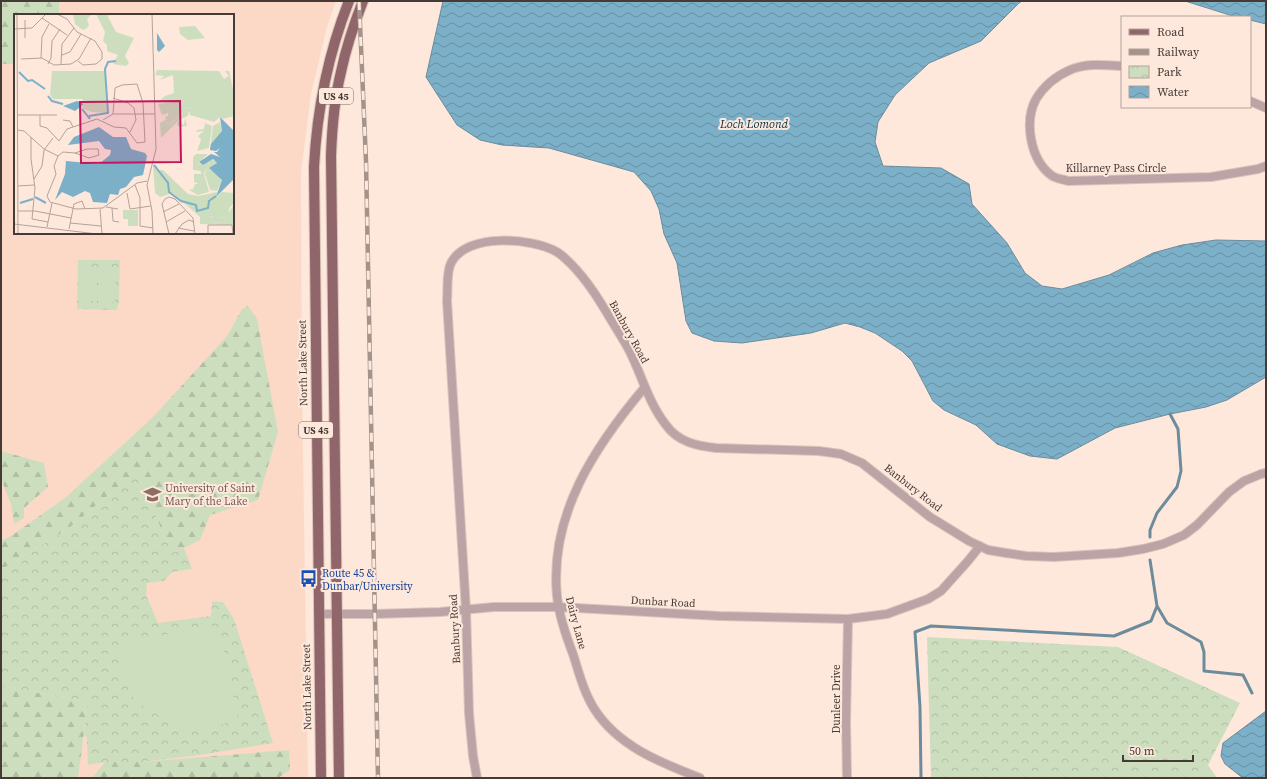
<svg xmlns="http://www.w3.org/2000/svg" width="1267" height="779" font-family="'Source Serif 4',serif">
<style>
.built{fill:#fcd9c6;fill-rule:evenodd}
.forest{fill:url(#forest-firs)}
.park{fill:url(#park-crowns)}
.pitch{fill:#cddebf}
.water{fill:url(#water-waves);stroke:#6c8c9c}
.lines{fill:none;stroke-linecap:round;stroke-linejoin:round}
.stream{stroke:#6c8c9c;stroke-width:3}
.minor-casing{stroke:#d9c5ba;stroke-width:10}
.primary-casing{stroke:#d9c5ba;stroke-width:12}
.minor{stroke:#bca3a5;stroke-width:8}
.primary{stroke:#90666a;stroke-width:10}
.rail-casing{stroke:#a4938a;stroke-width:4.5}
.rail{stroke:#fee8dc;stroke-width:3;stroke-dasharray:9;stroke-linecap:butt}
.labels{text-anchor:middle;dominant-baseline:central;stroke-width:4;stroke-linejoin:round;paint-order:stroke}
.shield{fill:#fee8dc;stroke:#7c6e66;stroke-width:1}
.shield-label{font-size:10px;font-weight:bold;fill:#453a34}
.street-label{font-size:11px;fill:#453a34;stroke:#fee8dc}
.education-label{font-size:11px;fill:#785e54;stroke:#fee8dc;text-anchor:start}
.transit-label{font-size:11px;fill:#164399;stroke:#fee8dc;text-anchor:start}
.water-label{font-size:12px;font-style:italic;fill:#033244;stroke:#fee8dc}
.inset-river{fill:none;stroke:#7cafc8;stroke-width:2}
.inset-road{fill:none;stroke:#b4a299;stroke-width:1}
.view{fill:#c2185b;fill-opacity:0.15;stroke:#c2185b;stroke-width:2}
.inset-edge{fill:none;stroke:#453a34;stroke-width:2}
</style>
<defs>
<pattern id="forest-firs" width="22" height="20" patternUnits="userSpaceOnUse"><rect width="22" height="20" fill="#cddebf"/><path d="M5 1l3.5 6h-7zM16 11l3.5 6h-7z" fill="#b1bfa5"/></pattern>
<pattern id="park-crowns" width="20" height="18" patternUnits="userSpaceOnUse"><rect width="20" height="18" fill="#cddebf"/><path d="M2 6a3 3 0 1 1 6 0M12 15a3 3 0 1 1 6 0" fill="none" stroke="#b1bfa5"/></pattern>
<pattern id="water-waves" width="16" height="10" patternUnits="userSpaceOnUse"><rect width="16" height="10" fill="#7cafc8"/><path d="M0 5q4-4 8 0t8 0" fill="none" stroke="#678fa3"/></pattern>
</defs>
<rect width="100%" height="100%" fill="#fee8dc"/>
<path class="built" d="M 1,1 L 336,1 L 327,27 L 311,94 L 301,172 L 302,388 L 308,778 L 1,778 ZM 15,15 L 233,15 L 233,233 L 15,233 Z"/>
<path class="forest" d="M 1,1 L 59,1 L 59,15 L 15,15 L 15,64 L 1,64 Z
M 248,306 L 257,319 L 278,432 L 258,500 L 210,515 L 200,540 L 172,554 L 136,472 L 68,529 L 1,570 L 1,541 L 11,536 L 65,498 L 153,417 L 228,335 L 242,309 Z
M 1,451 L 44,463 L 48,487 L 24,508 L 24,518 L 14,524 L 11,504 L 1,479 Z
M 1,686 L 88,702 L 78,778 L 1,778 Z
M 289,750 L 290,770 L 278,778 L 92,778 L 105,762 L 141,762 Z"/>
<path class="park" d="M 78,260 L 120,260 L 119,301 L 117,310 L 77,309 Z
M 136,472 L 172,553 L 184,548 L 192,569 L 172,572 L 164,581 L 147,583 L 146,595 L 158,623 L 211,616 L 212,601 L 223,602 L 234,619 L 273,743 L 200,755 L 141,762 L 105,762 L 88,765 L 87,738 L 84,734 L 88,702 L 1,686 L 1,570 L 68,529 Z
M 927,637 L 1118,647 L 1240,703 L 1208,765 L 1217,778 L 931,778 Z"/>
<path class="pitch" d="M 82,268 L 97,268 L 97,301 L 81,301 Z
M 101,268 L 116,268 L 115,302 L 100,301 Z
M 213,626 L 220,632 L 238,719 L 212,728 L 175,726 L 135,701 L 119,671 L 120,643 Z"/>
<path class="water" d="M 443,1 L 1022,1 L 1019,3 L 981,41 L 929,63 L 895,95 L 878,122 L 875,142 L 883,166 L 941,168 L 969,184 L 972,204 L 1007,243 L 1025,273 L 1042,286 L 1062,289 L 1109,275 L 1153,253 L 1182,245 L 1216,240 L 1266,241 L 1266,377 L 1227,400 L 1206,407 L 1170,414 L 1115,428 L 1057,459 L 1030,456 L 997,444 L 976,425 L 944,410 L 933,401 L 912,361 L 902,351 L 875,333 L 860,327 L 845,323 L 811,333 L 742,343 L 714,341 L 692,333 L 686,321 L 677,263 L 664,234 L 659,209 L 651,191 L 634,172 L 549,148 L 502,145 L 480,140 L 457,125 L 426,77 Z
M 1185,1 L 1266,1 L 1266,24 L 1250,20 L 1250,17 L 1236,17 Z
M 1266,711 L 1266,778 L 1243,778 L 1225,764 L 1221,756 L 1223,743 Z"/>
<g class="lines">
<path class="stream" d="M 1150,537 L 1150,530 L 1157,513 L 1177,487 L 1181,471 L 1178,429 L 1170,414
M 1150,560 L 1157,606 L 1167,623 L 1201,642 L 1204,652 L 1204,671 L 1243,675 L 1252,693
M 921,778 L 920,707 L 915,632 L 931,626 L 1114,636 L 1151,621 L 1157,606"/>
<defs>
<path id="minor" d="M 1122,66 C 1105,65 1086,63 1070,70 C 1056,76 1044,86 1036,99 C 1024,121 1030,159 1051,175 C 1056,179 1062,179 1068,181 L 1211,177 L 1258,169 L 1266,166
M 1250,101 L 1266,108
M 645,387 C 595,446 549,515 557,596 C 559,615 566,636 573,654 C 579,673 584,693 595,710 C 619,747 662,763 700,778
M 319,614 L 375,614 L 440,612 L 494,607 L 559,607 L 719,616 L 848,619 L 887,614 L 928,599 L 941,591 L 968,561 L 980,546
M 477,778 L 473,756 L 469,713 L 466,610 L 447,301 C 448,290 446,273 451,263 C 467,232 532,238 557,252 C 562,255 567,260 571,264 C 588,281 601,303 613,323 C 619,333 625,342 630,352 C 642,376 649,404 666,425 C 678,442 697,446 716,448 L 819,451 L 841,454 L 862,463 L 930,517 L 969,541 L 988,550 L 1006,553 L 1026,556 L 1054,557 L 1118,553 L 1143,549 L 1163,544 L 1184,535 L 1197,525 L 1229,492 L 1244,481 L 1261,474 L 1266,473
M 847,778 L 846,721 L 848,619"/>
<path id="primary" d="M 321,778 L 314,167 C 317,110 328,54 349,1
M 339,778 L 331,156 C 332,128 334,100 341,72 C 346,48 354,24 363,1"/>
</defs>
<use href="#minor" class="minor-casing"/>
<use href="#primary" class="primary-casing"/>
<use href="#minor" class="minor"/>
<use href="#primary" class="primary"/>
<defs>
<path id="rail" d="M 359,1 L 366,161 L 378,778"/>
</defs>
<use href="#rail" class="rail-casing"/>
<use href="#rail" class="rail"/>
</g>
<defs>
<symbol id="university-bare" viewBox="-9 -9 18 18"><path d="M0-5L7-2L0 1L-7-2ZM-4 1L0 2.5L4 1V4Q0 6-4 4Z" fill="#8d6e63" stroke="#fee8dc" stroke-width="2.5" paint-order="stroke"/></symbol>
<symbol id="bus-bare" viewBox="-9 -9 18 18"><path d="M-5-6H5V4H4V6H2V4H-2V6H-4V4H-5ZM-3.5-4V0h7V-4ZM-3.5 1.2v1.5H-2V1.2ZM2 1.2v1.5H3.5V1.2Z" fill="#1a4fb4" stroke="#fee8dc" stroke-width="2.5" paint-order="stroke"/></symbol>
</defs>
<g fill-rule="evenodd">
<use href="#university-bare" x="140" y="482" width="25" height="25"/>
<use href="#bus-bare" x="296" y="566" width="25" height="25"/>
</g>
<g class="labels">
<g class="shield">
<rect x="319" y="88" width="34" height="16" rx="3"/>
<rect x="299" y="422" width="34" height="16" rx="3"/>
</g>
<g class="shield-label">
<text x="336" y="96">US 45</text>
<text x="316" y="430">US 45</text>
</g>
<g class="street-label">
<text x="1116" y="168">Killarney Pass Circle</text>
<text transform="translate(629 332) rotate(61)">Banbury Road</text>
<text transform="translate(303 363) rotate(-91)">North Lake Street</text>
<text transform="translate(913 488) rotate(38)">Banbury Road</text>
<text transform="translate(663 602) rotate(3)">Dunbar Road</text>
<text transform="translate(576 623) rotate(75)">Dairy Lane</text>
<text transform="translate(455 629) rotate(-93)">Banbury Road</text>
<text transform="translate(307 687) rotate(-91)">North Lake Street</text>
<text transform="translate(836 699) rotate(-90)">Dunleer Drive</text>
</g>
<g class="education-label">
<text x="165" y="488">University of Saint<tspan x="165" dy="13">Mary of the Lake</tspan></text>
</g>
<g class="transit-label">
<text x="322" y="573">Route 45 &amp;<tspan x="322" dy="13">Dunbar/University</tspan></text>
</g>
<g class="water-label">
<text x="754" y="124">Loch Lomond</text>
</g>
</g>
<g transform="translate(14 14)">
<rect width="220" height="220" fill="#fee8dc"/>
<path d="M 199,202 L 204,202 L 213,205 L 210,209 L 197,208 L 195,203 Z" fill="#cddebf"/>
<path d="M 181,12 L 191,24 L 174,26 L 166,20 L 165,13 ZM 143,56 L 205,57 L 210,65 L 215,62 L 211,57 L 215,57 L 220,79 L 220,102 L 209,105 L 206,103 L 200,108 L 176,101 L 175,97 L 174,102 L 164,106 L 170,111 L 171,104 L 173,112 L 166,113 L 163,111 L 164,107 L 147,124 L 146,109 L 153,105 L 156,111 L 170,97 L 176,96 L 178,97 L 180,95 L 159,93 L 159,86 L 143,89 L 151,82 L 160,79 L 159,61 L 146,66 L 150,62 L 141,61 ZM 206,108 L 208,117 L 196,136 L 199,112 ZM 191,109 L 198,112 L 195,134 L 183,137 L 187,126 L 184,122 L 190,117 L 182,118 L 183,116 L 190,115 ZM 182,140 L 194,140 L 184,149 L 190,151 L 194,146 L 195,149 L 190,160 L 195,178 L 184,181 L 175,176 L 179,175 L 181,170 L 185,170 L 180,168 L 180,160 L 187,160 L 187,157 L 179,156 L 179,143 ZM 196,145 L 203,148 L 196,156 L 201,157 L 208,166 L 203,177 L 196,176 L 191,160 ZM 139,151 L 143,152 L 144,156 L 149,156 L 174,180 L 185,182 L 203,178 L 203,183 L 208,178 L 220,179 L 220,189 L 216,193 L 214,199 L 220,191 L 220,214 L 218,211 L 186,210 L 186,203 L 159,179 L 146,183 L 141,179 ZM 196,202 L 204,202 L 213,205 L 210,209 L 197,208 Z" fill="#cddebf" fill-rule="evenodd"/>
<path d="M 59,0 L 78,0 L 73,5 L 75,11 L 73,14 L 69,16 L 61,10 ZM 82,0 L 95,0 L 94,3 L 102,18 L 120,24 L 111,42 L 115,49 L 112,52 L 99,50 L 104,41 L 93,37 L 93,31 L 89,27 L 91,18 Z" fill="#cddebf"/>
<path d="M 38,57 L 91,57 L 93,99 L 78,98 L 68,94 L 71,89 L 68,85 L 39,85 L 36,81 ZM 159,88 L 159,93 L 181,95 L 178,97 L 170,97 L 155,111 L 151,103 L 154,102 L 154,99 L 148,101 L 144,90 ZM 109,196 L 124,196 L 124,212 L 114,212 L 114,205 L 109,205 Z" fill="#cddebf"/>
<path d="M 143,19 L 151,32 L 145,38 L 143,36 ZM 63,87 L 70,90 L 61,97 L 49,92 ZM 206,103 L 220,117 L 220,165 L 202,183 L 208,166 L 195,154 L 203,149 L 199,145 L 189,151 L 185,148 L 197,140 L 206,143 L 200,138 L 203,138 L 206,134 L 202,137 L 196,136 L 197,130 L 208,117 ZM 85,113 L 99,123 L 112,123 L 117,135 L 131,139 L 133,142 L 129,161 L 120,163 L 112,173 L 106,175 L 104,181 L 96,180 L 93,189 L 79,188 L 76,179 L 71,177 L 59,183 L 48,178 L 41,186 L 51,160 L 52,147 L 85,150 L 96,141 L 97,136 L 91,135 L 85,127 L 54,131 L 60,123 Z" fill="#7cafc8"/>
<path class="inset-river" d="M 5,58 L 14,67 L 18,66 L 31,75M 34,82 L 38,87 L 49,90M 68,95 L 76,105M 75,102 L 94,99 L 91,55 L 94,48 L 102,47M 140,151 L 154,169 L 155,178 L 167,187 L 182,191 L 183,197 L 194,194 L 195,187 L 202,182M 21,183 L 32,189M 6,189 L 19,185"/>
<path class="inset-road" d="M 3,0 L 4,220M 43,0 L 53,5 L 63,18 L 81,27 L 88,38 L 88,45 L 82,50 L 69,51 L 64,47M 138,0 L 142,135 L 133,171 L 138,197 L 139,220M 28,4 L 53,21M 11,6 L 11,24M 0,15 L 18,14 L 32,0M 48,41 L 56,38 L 67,20M 27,44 L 28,23 L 35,10M 7,45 L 28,44 L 40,51 L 57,50 L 65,45 L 77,24M 34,50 L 37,44 L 38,27 L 46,15M 47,50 L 48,30 L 60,14M 99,84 L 114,89 L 120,94 L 122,106 L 116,118M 4,101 L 43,101M 26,101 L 26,112 L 33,114 L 45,127 L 53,115 L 83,105 L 100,113 L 112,114 L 123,129 L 131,128 L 129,89 L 123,70 L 108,71 L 101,74 L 99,100M 49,106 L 56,107 L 59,113M 89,106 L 99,100 L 141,100M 4,116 L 10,117 L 30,135 L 44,142M 17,123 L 17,145 L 21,174 L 18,205 L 34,208M 73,135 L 84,135 L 85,141 L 75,144 L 61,139 ZM 44,142 L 40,152 L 42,160 L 33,182 L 36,188 L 62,195 L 89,194 L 123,169 L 133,167M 44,142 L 49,138 L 61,139M 20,165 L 28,152 L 30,136 L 39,124M 121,171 L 126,184 L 126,212 L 139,214M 4,172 L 20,171M 113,179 L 116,195 L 137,192M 92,193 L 104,195M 98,194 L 99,207 L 105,208M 86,195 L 88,220M 4,197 L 21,197 L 57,204M 149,198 L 165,190M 152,208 L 171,197M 56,209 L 87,212M 0,210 L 83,220M 33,213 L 38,189M 164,214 L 180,217M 55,215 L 60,190 L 68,187 L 71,195M 155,220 L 148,190 L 151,185 L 155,183 L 161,185 L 179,204 L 181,220M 161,220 L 168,210 L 175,206 L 180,208M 194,220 L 194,211 L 218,211 L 219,220"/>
<path class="view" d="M 166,87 L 167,148 L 67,149 L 66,88 Z"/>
<rect width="220" height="220" class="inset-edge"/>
</g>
<rect width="1267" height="779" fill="none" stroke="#453a34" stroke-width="4"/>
<rect x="1121" y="16" width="130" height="92" fill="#fee8dc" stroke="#b4a299"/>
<rect x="1129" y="29" width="20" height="6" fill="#90666a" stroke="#b4a299"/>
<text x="1157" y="36" font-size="12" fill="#453a34">Road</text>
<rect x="1129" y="49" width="20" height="6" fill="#a4938a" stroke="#b4a299"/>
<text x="1157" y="56" font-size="12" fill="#453a34">Railway</text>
<rect x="1129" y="66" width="20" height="12" fill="url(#park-crowns)" stroke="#b4a299"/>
<text x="1157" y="76" font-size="12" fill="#453a34">Park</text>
<rect x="1129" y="86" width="20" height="12" fill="url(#water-waves)" stroke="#b4a299"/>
<text x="1157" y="96" font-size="12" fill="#453a34">Water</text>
<path d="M1123 755v6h70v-6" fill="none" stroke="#453a34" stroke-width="2"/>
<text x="1129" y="755" font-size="12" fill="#453a34" stroke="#fee8dc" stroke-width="3" paint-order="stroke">50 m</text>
</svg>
